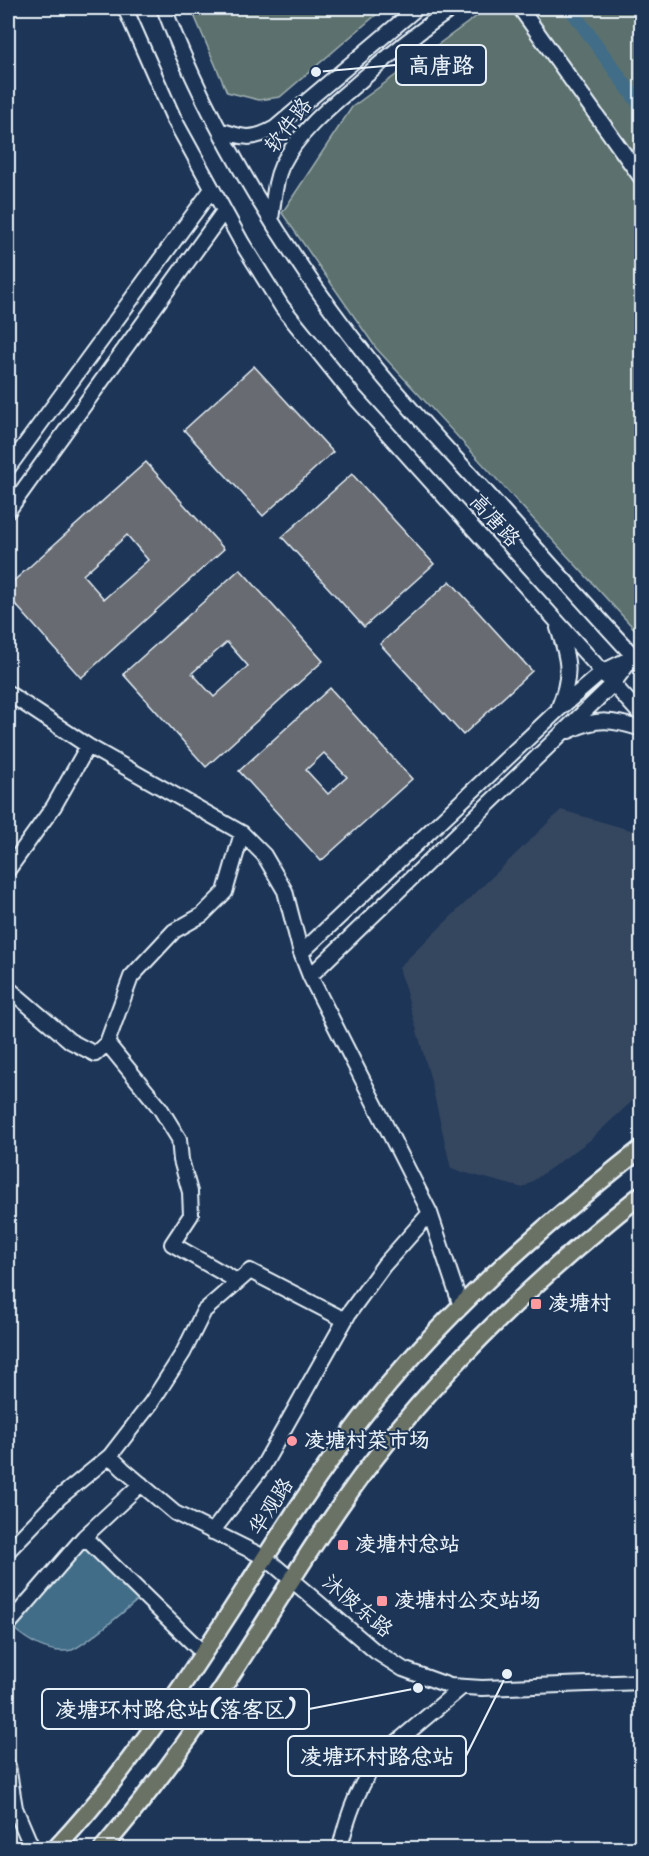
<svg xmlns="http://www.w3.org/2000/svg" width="649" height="1856" font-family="Kalam,'LXGW WenKai TC',sans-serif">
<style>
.built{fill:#34465f}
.green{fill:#5b716d;stroke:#a2b1b2;stroke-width:1.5}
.water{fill:#426d88;stroke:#84a2b5;stroke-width:1.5}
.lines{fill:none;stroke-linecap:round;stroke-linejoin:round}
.canal{stroke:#426d88;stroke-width:14}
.building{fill:#686c72;stroke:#e8f1f8;stroke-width:1.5;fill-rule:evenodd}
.minor-casing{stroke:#e8f1f8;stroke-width:18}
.major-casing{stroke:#e8f1f8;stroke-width:21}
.minor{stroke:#1d3557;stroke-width:14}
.major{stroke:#6b7165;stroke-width:16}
.poi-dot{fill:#ff9aa2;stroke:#1d3557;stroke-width:2}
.labels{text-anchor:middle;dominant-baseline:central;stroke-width:4.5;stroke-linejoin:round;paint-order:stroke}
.street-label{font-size:21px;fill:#e8f1f8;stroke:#1d3557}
.poi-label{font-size:21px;font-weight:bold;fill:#e8f1f8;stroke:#1d3557;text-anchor:start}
.leader{fill:none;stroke:#e8f1f8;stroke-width:2}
.callout-dot{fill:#e8f1f8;stroke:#1d3557;stroke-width:2}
.callout{fill:#1d3557;stroke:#e8f1f8;stroke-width:2}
.callout-label{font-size:22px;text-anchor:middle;font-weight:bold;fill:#e8f1f8}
</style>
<rect width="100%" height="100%" fill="#1d3557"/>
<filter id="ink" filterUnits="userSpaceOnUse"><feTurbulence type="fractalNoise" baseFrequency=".0167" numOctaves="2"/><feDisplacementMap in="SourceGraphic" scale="12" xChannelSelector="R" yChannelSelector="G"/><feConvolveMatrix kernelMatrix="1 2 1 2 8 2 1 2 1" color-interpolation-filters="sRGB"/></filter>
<g filter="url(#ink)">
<path class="built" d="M 561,810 L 641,833 L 641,1093 L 589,1141 L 523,1188 L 451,1169 L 430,1077 L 399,967 Z"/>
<path class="green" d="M 191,8 L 384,8 L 280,97 L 259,100 L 227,92 Z
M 488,8 L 641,8 L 641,636 L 376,348 L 282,213 L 352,107 Z"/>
<path class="water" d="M 84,1544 L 139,1599 C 127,1609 84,1646 72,1650 C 50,1655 28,1641 13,1628 Z"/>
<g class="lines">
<path class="canal" d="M 570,8 L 642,108"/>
</g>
<path class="building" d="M 254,366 L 333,452 L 263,516 L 184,430 Z
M 146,462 L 224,549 L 81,678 L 8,596 L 8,586 ZM 127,535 L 148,560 L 104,599 L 83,575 Z
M 352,474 L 434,564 L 364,627 L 282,537 Z
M 240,569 L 323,661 L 206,767 L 123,674 ZM 227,642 L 248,666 L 214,697 L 192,673 Z
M 450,581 L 532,671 L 463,735 L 380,644 Z
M 330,688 L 412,779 L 321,861 L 239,771 ZM 324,753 L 347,777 L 328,794 L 306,770 Z"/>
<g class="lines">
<defs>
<path id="minor" d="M 125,8 L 174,119 L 242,243 L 282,307 L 353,395 L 642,716
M 164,8 C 212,134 288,257 372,363 C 413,414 459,461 502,510 C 548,562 594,614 642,665
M 520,8 L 642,179
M 220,130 C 243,138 252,141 275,128 L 417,8
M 271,219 C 274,201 274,182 282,165 C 299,131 331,106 359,82 C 389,55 420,30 453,8
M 8,468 L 212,189
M 8,511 L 224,211
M 558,628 C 569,660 572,675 559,707
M 8,693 L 88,746 L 242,833 L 264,855 L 285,891 L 301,953 L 310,976 L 430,1213 L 461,1306
M 569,731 C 597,717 613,720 642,729
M 8,870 L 54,806 L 88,746
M 301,953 L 558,710 L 602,672 L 633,657 L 612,685 L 310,976
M 8,988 L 70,1041 L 95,1054 L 107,1043 L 160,1108 L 179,1139 L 181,1160 L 190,1192 L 191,1215 L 172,1244 L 237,1281
M 107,1043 L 131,977 L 174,931 L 202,915 L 225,892 L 242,833
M 345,1320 L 250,1271 L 204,1311 L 183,1353 L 151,1403 L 110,1456 L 123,1469 L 175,1513 L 266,1558 L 375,1651 L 403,1669 L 450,1686 L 482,1688 L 642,1682
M 212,1532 L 263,1466 L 349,1313 L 384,1265 L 430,1213
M 84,1537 L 203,1653
M 8,1551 L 60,1497 L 110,1456
M 8,1625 L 84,1537 L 141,1484
M 8,1766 L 15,1808 L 32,1848
M 340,1848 C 348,1813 360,1780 384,1753 L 462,1687"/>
<path id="major" d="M 56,1848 C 176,1720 254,1559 360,1420 C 440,1316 539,1229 642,1148
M 103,1848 C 146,1798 186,1744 222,1689 C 272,1613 317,1534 372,1462 C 450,1360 542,1274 642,1194"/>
</defs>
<use href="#minor" class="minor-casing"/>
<use href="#major" class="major-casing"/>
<use href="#minor" class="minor"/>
<use href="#major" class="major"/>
</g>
</g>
<g class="poi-dot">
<rect x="530" y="1298" width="12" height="12" rx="3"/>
<circle cx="292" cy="1441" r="6"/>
<rect x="337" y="1539" width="12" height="12" rx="3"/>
<rect x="376" y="1595" width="12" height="12" rx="3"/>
</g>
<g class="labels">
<g class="street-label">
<text transform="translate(289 126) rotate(-52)">软件路</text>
<text transform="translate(494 521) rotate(48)">高唐路</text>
<text transform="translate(272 1507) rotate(-57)">华观路</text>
<text transform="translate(357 1607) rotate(40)">沐陂东路</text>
</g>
<g class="poi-label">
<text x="548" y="1304">凌塘村</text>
<text x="304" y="1441">凌塘村菜市场</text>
<text x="355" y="1545">凌塘村总站</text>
<text x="394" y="1601">凌塘村公交站场</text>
</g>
</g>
<path class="leader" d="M316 72L396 65M418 1688L309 1709M507 1674L466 1756"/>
<g class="callout-dot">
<circle cx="316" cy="72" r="6"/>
<circle cx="418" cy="1688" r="6"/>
<circle cx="507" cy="1674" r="6"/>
</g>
<g class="callout">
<rect x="396" y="45" width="90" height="40" rx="6"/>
<rect x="42" y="1689" width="267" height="40" rx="6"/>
<rect x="288" y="1736" width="178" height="40" rx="6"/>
</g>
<g class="callout-label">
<text x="441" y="73">高唐路</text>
<text x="176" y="1717">凌塘环村路总站(落客区)</text>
<text x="377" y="1764">凌塘环村路总站</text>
</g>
<rect width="649" height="1856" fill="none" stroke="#1d3557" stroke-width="30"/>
<rect x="15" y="15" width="619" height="1826" fill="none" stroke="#e8f1f8" stroke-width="2" filter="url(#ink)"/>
</svg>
